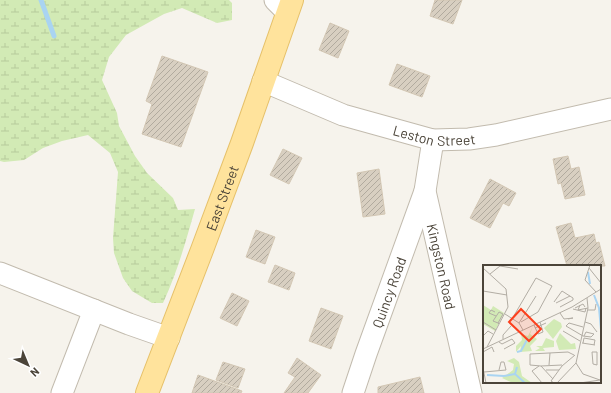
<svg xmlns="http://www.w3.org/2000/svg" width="611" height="393" font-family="Barlow,sans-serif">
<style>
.wetland{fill:url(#wetland-marsh)}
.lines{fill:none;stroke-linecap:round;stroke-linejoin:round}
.stream{stroke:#a9d4f2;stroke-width:5}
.building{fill:url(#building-hatch);stroke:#d3c7b4}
.minor-casing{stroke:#c2bbae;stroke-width:23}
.major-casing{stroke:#e6c16a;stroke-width:24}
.minor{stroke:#fff;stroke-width:21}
.major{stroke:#ffe39c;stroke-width:22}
.labels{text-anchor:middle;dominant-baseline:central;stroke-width:4;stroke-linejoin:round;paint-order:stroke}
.street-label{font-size:14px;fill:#4b4439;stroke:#fff}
.inset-river{fill:none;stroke:#a9d4f2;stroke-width:2}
.inset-road{fill:none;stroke:#b2ada4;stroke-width:1}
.view{fill:#fc3f1d;fill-opacity:0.15;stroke:#fc3f1d;stroke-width:2}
.inset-edge{fill:none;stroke:#4b4439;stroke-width:2}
</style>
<defs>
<pattern id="wetland-marsh" width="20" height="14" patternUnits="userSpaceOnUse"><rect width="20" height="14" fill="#d2eab5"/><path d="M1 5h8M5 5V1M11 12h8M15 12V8" fill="none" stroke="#b6ca9c"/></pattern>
<pattern id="building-hatch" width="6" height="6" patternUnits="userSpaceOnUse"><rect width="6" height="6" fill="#d8cfc1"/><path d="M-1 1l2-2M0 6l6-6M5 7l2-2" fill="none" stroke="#b1aa9e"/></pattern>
</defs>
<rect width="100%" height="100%" fill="#f6f3ec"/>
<path class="wetland" d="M 0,0 L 229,0 L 232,3 L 232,20 L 217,23 L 182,8 L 164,14 L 126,35 L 109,57 L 102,80 L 117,113 L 119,126 L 135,156 L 147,173 L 173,198 L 178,210 L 195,209 C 186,241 177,273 163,303 L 152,303 L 132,291 L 123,278 L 114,253 L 113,238 L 118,172 L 110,153 L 88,135 L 62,141 L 43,148 L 24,160 L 4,162 L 0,161 Z"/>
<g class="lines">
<path class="stream" d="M 41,0 L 54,36"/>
</g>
<path class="building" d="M 435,0 L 462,0 L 453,24 L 430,16 Z
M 330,23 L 349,31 L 338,58 L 319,50 Z
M 162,56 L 208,72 L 181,147 L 142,134 L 152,104 L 146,101 Z
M 397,64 L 430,76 L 422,97 L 389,85 Z
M 283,149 L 302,158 L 289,184 L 270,175 Z
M 568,156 L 571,169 L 579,167 L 585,195 L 565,199 L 561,183 L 558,184 L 553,159 Z
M 379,169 L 385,214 L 363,217 L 357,173 Z
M 490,179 L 516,193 L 509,206 L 503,203 L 490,228 L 470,218 Z
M 571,223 L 575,238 L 594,234 L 596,243 L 599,242 L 605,266 L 567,266 L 556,227 Z
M 256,230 L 275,237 L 265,264 L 246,257 Z
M 275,265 L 295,273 L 289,290 L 268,282 Z
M 232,293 L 249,301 L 237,326 L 220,318 Z
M 321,308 L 343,316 L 331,349 L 309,341 Z
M 297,358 L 321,375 L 308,393 L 284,393 L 295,377 L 288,373 Z
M 223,362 L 245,369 L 238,388 L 216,380 Z
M 198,375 L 242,391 L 241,393 L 192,393 Z
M 420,377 L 424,393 L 378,393 L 378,387 Z"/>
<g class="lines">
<defs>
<g id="minor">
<path d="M 275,0 L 287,12"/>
<path id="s1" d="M 263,81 L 343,115 L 433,140 L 469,139 L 496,135 L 611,109"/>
<path id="s2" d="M 433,140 L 425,191 L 471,393"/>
<path d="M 0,273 L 129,324 L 169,338"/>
<path d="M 62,393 L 94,310"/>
<path id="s3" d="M 353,393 L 366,354 L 425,191"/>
</g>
<g id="major">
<path id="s4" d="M 147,393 L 202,250 L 242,143 L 292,0"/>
</g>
</defs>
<use href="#minor" class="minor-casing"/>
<use href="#major" class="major-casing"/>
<use href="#minor" class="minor"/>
<use href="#major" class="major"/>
</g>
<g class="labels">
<g class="street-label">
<text stroke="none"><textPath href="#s1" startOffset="181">Leston Street</textPath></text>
<text stroke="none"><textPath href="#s4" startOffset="209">East Street</textPath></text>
<text stroke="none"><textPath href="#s2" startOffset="129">Kingston Road</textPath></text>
<text stroke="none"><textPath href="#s3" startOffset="107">Quincy Road</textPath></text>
</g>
</g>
<g transform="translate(483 265)">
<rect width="118" height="118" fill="#f6f3ec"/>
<path d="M 71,54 L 78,58 L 79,62 L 70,74 L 61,63 ZM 50,61 L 47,69 L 54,74 L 47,81 L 49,86 L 37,87 L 38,81 L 33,87 L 33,81 L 39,75 L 38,69 L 45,71 ZM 77,68 L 88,79 L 92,78 L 93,84 L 76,85 L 73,76 ZM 63,73 L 71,76 L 71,82 L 60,83 L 62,86 L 52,86 L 57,83 L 53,81 L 59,81 ZM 31,93 L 36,97 L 39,111 L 49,118 L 30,118 L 19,113 L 30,105 L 31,99 L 24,96 Z" fill="#d2eab5"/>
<path d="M 0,40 L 8,45 L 10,41 L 21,48 L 12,66 L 0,59 Z" fill="#d2eab5"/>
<path class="inset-river" d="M 105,7 L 107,19M 111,30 L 116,43 L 118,65M 34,87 L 38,86 L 45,73M 34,102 L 32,109 L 42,118M 4,110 L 21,111 L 32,109"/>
<path class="inset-road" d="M 107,0 L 102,15 L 113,27M 0,3 L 23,24 L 25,42 L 4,82M 106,3 L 118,18M 7,9 L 17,1 L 35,4M 0,26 L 24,30M 71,37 L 79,26 L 90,33 L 90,35 L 77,42M 73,38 L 87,31M 97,40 L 95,45 L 105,43M 92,43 L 100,39 L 102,42M 90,44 L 102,47 L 103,43M 105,45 L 112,45 L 113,39M 12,47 L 8,45 L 6,48 L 13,51M 77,48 L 81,54 L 90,53 L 85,54M 22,49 L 36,58 L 40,65M 29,54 L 53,13 L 69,21 L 55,47 L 38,57M 0,57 L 13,65M 102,57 L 108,59 L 114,67M 15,58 L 20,49 L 16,47 L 10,56 L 15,58 L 16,59M 36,58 L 53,31M 51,60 L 55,69 L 60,67 L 57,57M 100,62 L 86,58 L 83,61 L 100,71 L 108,72 L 111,69 L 103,67 L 101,71M 52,63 L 63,58M 80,66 L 97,76M 0,71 L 5,66 L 10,69M 20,74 L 20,70 L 28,61M 16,77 L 19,79 L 29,74M 99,78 L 112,80M 100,78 L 101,73 L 112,75 L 111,80M 0,84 L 89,42 L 118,24M 21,84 L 32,78 L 29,74M 0,87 L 9,82 L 11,87M 109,87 L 114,87 L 114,100 L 110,99 ZM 93,98 L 100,109 L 117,115M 66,100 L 67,88M 56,101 L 49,106 L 59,118M 58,101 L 79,100M 0,103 L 3,118M 63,105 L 76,105M 1,107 L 23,105 L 21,97 L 18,97 L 16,105M 70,114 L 58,101 L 47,100 L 47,89 L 85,87 L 91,90M 71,118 L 68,116 L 79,101 L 92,90M 74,118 L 93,98 L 105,43 L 104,33M 97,118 L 117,115"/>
<path class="view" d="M 38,44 L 58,64 L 46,76 L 26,57 Z"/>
<rect width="118" height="118" class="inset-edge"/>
</g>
<g transform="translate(28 365) rotate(136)" stroke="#ffffff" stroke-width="3" paint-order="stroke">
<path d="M0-3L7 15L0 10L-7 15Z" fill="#4b4439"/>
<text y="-6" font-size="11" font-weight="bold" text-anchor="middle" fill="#4b4439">N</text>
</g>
</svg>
